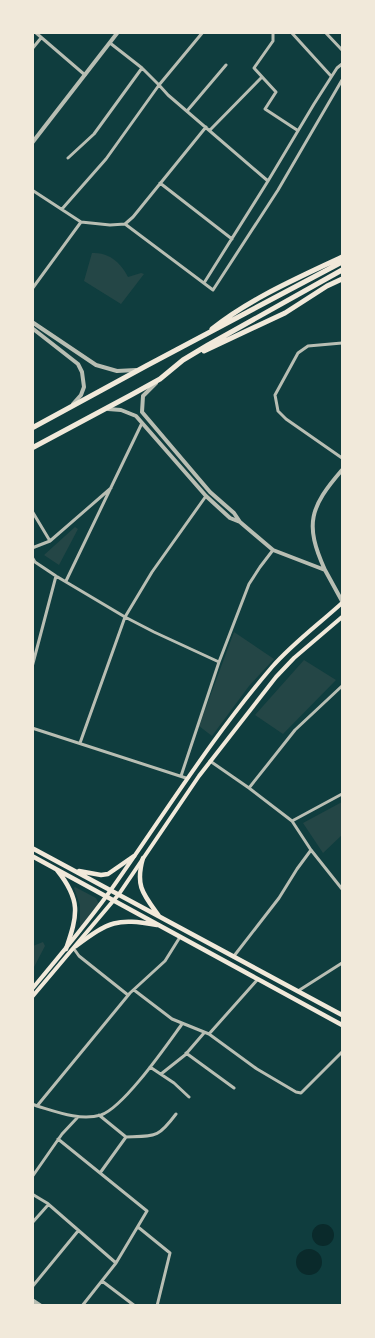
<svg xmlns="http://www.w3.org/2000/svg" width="375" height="1338" font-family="Manrope,sans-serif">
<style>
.green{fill:#244646}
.water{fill:#0a2a2b}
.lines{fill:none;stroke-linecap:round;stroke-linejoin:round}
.minor{stroke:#b8beb3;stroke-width:3}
.tertiary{stroke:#b8beb3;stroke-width:4}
.secondary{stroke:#f1e9da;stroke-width:4}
.primary{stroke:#f1e9da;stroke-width:4.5}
.trunk{stroke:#f1e9da;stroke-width:5}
</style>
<rect width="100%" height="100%" fill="#0f3d3e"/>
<path class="green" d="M 92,253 C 109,252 121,263 128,277 L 141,273 L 144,274 L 121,304 L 84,281 Z
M 75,527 L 78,529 L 59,565 L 44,555 Z
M 234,632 L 274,659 L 249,686 L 212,736 L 199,726 Z
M 304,660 L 336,680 L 283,734 L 255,715 Z
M 342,802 L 342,835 L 323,853 L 303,823 Z
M 75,887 L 96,898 L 99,904 L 80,927 L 80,905 L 74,888 Z
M 43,942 L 45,946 L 33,969 L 33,946 Z"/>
<path class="water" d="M312 1235a11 11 0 1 1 22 0a11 11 0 1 1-22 0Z
M296 1262a13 13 0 1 1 26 0a13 13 0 1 1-26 0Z"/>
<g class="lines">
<path class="minor" d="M 35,32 L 85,75
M 273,32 L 273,41 L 254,68 L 276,92 L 265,109 L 297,130
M 291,32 L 331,76
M 325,32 L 342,50
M 110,43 L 142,68 L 159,85 L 203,32
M 32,49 L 41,38
M 187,111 L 226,65
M 210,130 L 262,77
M 68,158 L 94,134 L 142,68
M 160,183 L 232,239
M 32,190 L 81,222 L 110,225 L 125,224 L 133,217 L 206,127
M 62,209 L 106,159 L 159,85 L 168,95 L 268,181
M 125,224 L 213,290 L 278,190 L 342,80
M 204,283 L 268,181 L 314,104 L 337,68 L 342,64
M 32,289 L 81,222
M 342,343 L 308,346 L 298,353 L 275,395 L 278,411 L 286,419 L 342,458
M 32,511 L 50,541
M 32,548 L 50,541 L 111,488
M 32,557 L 35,562 L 56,576 L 125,617 L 154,632 L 219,662
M 66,581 L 142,423
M 32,667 L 56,576
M 32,728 L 186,778
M 80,743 L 125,617 L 152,572 L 206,496
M 210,761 L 249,788 L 292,821 L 311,850 L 342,889
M 181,776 L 219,662 L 249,584 L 260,567 L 273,550
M 249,788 L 295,730 L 342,686
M 292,821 L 342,794
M 74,949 L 79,956 L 128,995
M 234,956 L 279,898 L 297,869 L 311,850
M 134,990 L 172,1019 L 209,1034 L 257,1069 L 296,1092 L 301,1093 L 342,1052
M 298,991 L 342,963
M 209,1034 L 258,979
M 186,1053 L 234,1088
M 150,1067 L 174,1083 L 189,1097
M 161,1074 L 185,1055 L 204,1033
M 32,1104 L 37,1106 L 130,993 L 165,961 L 180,937
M 37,1106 C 57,1112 80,1121 101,1115 C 124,1107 166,1046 182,1024
M 99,1115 L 126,1137
M 58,1139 L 147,1211 L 116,1263 L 82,1306
M 100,1173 L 126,1137 C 156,1136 158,1138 176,1114
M 32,1177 L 62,1134 L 77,1118
M 32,1194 L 47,1203 L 116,1263
M 32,1223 L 48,1205
M 138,1227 L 170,1253 L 157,1306
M 102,1281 L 135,1306
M 32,1287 L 78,1231"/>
<path class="tertiary" d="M 32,143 L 118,32
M 32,322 L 96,365 L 117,371 L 136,370
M 32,328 L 78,364 L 82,372 L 84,387 L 81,395 L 73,404
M 156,383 L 143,396 L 142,412 L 210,492 L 234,513 L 240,522
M 108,409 L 121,410 L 136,416 L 206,496 L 230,518 L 240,522 L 273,550 L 325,570 L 342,601
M 325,570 C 304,524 310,507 342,470
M 32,1300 L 41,1306"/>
<path class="secondary" d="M 32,989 C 58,958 84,927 108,894 C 162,818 211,738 272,667 C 293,643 319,624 342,603
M 32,997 L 119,894 L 199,776 L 276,677 L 294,658 L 342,617"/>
<path class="primary" d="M 32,848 L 342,1015
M 32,856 L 342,1025
M 143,858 C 135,886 143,894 159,916
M 57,870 C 81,900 78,914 66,949
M 79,871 L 101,875 L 108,874 L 134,856
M 76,946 C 110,921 116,918 157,925"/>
<path class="trunk" d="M 212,329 C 251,298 298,278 342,257
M 204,351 L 285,313 L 327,286 L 342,279
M 32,428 L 146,366 L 342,262
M 32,448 L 131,395 L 160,379 L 183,360 L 208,345 L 342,270"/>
</g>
<rect width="375" height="1338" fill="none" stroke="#f1e9da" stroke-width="68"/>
</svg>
